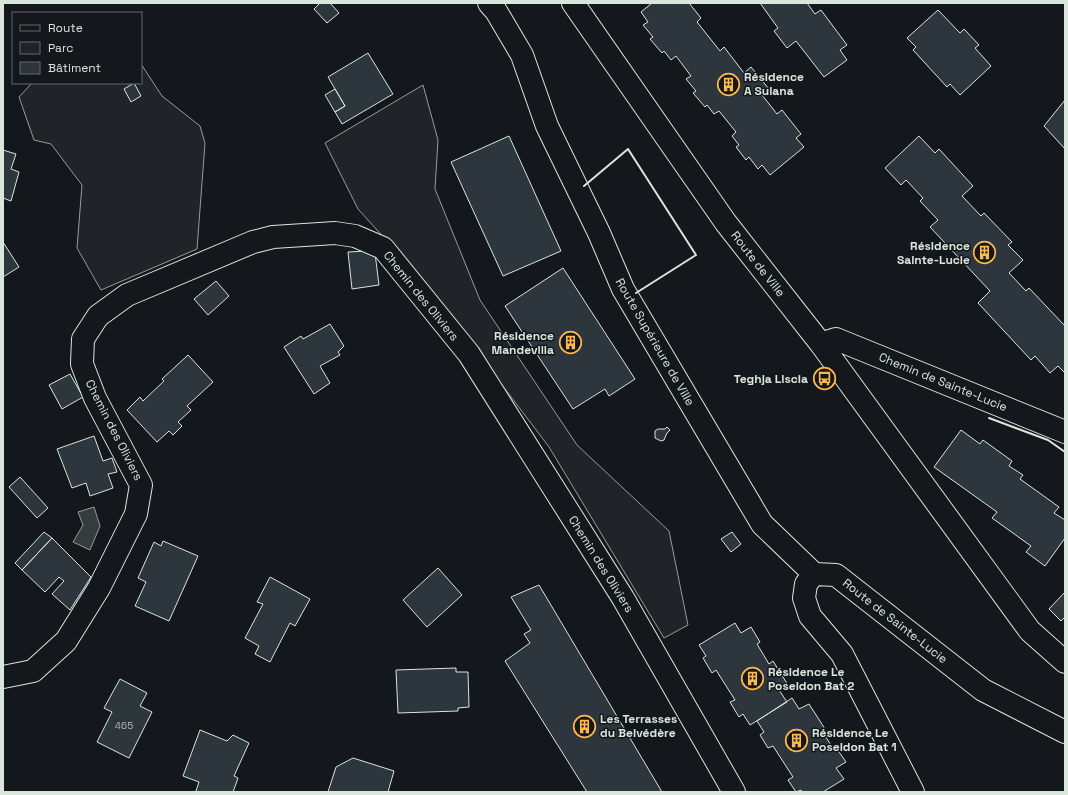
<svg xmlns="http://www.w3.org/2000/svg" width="1068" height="795" font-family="'Space Grotesk',sans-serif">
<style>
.green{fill:#202428;stroke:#939e99}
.water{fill:#363b3e;stroke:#939e99}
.building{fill:#2c363c;stroke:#d8e6dc}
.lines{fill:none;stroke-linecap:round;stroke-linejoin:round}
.minor-casing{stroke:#d8e6dc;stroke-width:24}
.minor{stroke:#14181c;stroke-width:22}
.wall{stroke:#d8e6dc;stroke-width:2}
.labels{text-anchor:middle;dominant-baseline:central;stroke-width:3;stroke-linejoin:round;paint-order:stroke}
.number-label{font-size:10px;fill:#adbab4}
.poi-label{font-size:12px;font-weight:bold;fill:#d8e6dc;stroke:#14181c;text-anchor:start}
.street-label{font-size:12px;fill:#d8e6dc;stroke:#14181c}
</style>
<rect width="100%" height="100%" fill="#14181c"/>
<path class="green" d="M 141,64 L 162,96 L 200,126 L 205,143 L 197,249 L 101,290 L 77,248 L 82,185 L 51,144 L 34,140 L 19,97 L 32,83 L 141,83 Z
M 423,85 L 438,140 L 435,189 L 480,300 L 577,445 L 669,531 L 688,625 L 664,638 L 549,447 L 424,282 L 358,209 L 325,143 Z"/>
<path class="water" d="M 94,507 L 100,526 L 90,550 L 73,542 L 83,525 L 78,512 Z"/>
<path class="building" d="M 320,3 L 330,3 L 339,13 L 327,23 L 314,9 Z
M 652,3 L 689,3 L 701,18 L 697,22 L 720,51 L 724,47 L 744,73 L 751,67 L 769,89 L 762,95 L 777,114 L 782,110 L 801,134 L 796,138 L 804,147 L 770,175 L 762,165 L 758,169 L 749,157 L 746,160 L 736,147 L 739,145 L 732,136 L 736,132 L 719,111 L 714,114 L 707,105 L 705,107 L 693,93 L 696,91 L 686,79 L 691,76 L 676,56 L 671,60 L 664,51 L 662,53 L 650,39 L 653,37 L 643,25 L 648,22 L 641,12 Z
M 760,3 L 807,3 L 815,14 L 821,10 L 847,45 L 840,50 L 847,60 L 824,77 L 796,41 L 787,48 L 774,31 L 778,28 Z
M 938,10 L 960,33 L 964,29 L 979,45 L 975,48 L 991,66 L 960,95 L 950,84 L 947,87 L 913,50 L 916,47 L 907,38 Z
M 368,53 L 393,94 L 342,124 L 335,112 L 345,106 L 328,77 Z
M 134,83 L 141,96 L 131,102 L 124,89 Z
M 335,89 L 345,106 L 335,112 L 325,95 Z
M 1065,100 L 1065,149 L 1044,126 Z
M 509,136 L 561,251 L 503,276 L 451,162 Z
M 919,136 L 935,153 L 939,149 L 973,186 L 962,196 L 981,216 L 984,213 L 1012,242 L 1008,245 L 1023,260 L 1009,273 L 1026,291 L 1029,288 L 1065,326 L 1065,373 L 1058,366 L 1050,373 L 1035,356 L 1031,360 L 978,303 L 990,291 L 930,227 L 938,220 L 920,201 L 923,198 L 906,180 L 901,185 L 885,168 Z
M 3,150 L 16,154 L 11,169 L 19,172 L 11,201 L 3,198 Z
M 3,242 L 19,267 L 3,277 Z
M 366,251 L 375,253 L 379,285 L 352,289 L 348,252 Z
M 563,268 L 635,379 L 609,396 L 605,389 L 573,409 L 505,306 Z
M 216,281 L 229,296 L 208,315 L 194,299 Z
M 330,324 L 344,346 L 338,352 L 340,355 L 320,366 L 330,383 L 314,394 L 284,347 L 301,336 L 303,339 Z
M 188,355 L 213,382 L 187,406 L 191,410 L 178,422 L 182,426 L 173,435 L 169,431 L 157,442 L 127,410 L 140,397 L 143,401 L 164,381 L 162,379 Z
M 70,374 L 83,397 L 62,409 L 49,385 Z
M 667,427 L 670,430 L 667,433 L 664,440 L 661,441 L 655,438 L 655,431 L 658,429 L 665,429 Z
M 961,430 L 980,444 L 983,440 L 1012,461 L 1009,466 L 1023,475 L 1020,479 L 1059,507 L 1054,513 L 1065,520 L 1065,538 L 1045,566 L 1026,552 L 1031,546 L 992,518 L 997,512 L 934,467 Z
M 94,436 L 103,461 L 112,458 L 117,472 L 108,474 L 113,488 L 90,496 L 86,483 L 72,488 L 57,449 Z
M 20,477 L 48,508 L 37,518 L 9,487 Z
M 44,532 L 52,538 L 22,570 L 15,563 Z
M 732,532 L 741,544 L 731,552 L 721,539 Z
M 52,538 L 91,577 L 70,610 L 52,594 L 64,581 L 59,577 L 45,592 L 22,570 Z
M 163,541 L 198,556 L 169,621 L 135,606 L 146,582 L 138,578 L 154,542 L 161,546 Z
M 438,568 L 462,595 L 427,627 L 403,600 Z
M 270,577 L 310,599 L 295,626 L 290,623 L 270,662 L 255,654 L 259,646 L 245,638 L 263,604 L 257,602 Z
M 539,585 L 662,792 L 587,792 L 505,661 L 530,643 L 524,634 L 531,630 L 511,597 Z
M 1065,592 L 1065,617 L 1061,621 L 1049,609 Z
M 735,623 L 741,633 L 751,627 L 760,642 L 757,644 L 769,664 L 773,661 L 788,685 L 779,690 L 787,702 L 750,725 L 743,714 L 739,717 L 730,702 L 735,700 L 716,670 L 712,673 L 703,658 L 706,656 L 699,645 Z
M 456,668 L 456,672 L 468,672 L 469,707 L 458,708 L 458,711 L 398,713 L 396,670 Z
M 120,679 L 147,693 L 140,706 L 152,712 L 129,758 L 97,742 L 112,712 L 104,708 Z
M 792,698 L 799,709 L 809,704 L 825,729 L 822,731 L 834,750 L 837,749 L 846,762 L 836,768 L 844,779 L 823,792 L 802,792 L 801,790 L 796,792 L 788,780 L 793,777 L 773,746 L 768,748 L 760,735 L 764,732 L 757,721 Z
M 200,730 L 227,741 L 233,735 L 249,743 L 234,776 L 238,778 L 233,792 L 197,792 L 196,791 L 199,782 L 183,776 Z
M 353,758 L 394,771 L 388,792 L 328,792 L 336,767 Z"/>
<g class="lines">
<defs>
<path id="minor" d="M 489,3 L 496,11 L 522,55 L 547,126 L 599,233 L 623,289 L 762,524 L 814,574
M 573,3 L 726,223 L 821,344 L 1030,631 L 1065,662
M 821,344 L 836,339 L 1065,432
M 3,677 L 33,671 L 66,641 L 99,588 L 136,514 L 141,485 L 95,398 L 82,364 L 83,339 L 98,316 L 127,295 L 253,242 L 273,237 L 335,233 L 355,236 L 383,248 L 469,354 L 623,598 L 734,792
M 913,792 L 842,654 L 810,616 L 804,598 L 806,584 L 814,574 L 836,575 L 983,690 L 1065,732"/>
</defs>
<use href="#minor" class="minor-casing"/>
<use href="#minor" class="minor"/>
<path class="wall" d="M 584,186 L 628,149 L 696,255 L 636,293
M 989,418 L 1048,440 L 1065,452"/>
</g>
<defs>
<symbol id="building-ring" viewBox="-11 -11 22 22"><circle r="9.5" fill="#14181c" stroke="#ffb74d" stroke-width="1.5"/><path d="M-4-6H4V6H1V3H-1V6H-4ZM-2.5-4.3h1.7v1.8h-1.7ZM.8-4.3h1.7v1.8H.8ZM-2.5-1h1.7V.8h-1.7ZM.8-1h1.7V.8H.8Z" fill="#ffb74d"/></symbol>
<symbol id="bus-ring" viewBox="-11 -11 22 22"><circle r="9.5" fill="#14181c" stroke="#ffb74d" stroke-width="1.5"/><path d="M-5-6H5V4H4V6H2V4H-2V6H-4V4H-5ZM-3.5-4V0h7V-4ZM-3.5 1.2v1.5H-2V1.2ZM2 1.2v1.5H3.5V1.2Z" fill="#ffb74d"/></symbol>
</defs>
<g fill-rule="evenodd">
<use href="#building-ring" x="716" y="72" width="25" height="25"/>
<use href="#building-ring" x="972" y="240" width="25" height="25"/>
<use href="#building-ring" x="558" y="330" width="25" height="25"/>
<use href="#bus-ring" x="812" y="366" width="25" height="25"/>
<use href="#building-ring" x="740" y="666" width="25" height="25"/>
<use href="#building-ring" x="572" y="714" width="25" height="25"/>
<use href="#building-ring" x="784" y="728" width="25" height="25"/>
</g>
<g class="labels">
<g class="number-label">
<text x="124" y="725">465</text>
</g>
<g class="poi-label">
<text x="744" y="77">Résidence<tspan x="744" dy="14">A Sulana</tspan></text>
<text x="970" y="246" text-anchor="end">Résidence<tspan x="970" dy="14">Sainte-Lucie</tspan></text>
<text x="554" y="336" text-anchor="end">Résidence<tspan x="554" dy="14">Mandevilla</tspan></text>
<text x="808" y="379" text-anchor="end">Teghja Liscia</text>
<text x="768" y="672">Résidence Le<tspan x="768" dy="14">Poseidon Bat 2</tspan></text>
<text x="600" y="719">Les Terrasses<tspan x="600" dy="14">du Belvédère</tspan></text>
<text x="812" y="733">Résidence Le<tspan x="812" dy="14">Poseidon Bat 1</tspan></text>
</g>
<g class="street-label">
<text transform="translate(758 264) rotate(52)">Route de Ville</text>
<text transform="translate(421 296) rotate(51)">Chemin des Oliviers</text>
<text transform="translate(655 342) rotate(60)">Route Supérieure de Ville</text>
<text transform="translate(943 382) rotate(22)">Chemin de Sainte-Lucie</text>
<text transform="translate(114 430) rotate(63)">Chemin des Oliviers</text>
<text transform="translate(601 564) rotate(58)">Chemin des Oliviers</text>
<text transform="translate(895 621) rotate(38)">Route de Sainte-Lucie</text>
</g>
</g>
<rect width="1068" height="795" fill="none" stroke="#d8e6dc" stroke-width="8"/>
<rect x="12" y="12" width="130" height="72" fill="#14181c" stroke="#626a69"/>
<rect x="20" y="25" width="20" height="6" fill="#14181c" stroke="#626a69"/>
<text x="48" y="32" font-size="12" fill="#d8e6dc">Route</text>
<rect x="20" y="42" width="20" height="12" fill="#202428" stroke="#626a69"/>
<text x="48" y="52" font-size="12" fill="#d8e6dc">Parc</text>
<rect x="20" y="62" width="20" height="12" fill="#2c363c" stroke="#626a69"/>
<text x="48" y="72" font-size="12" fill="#d8e6dc">Bâtiment</text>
</svg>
